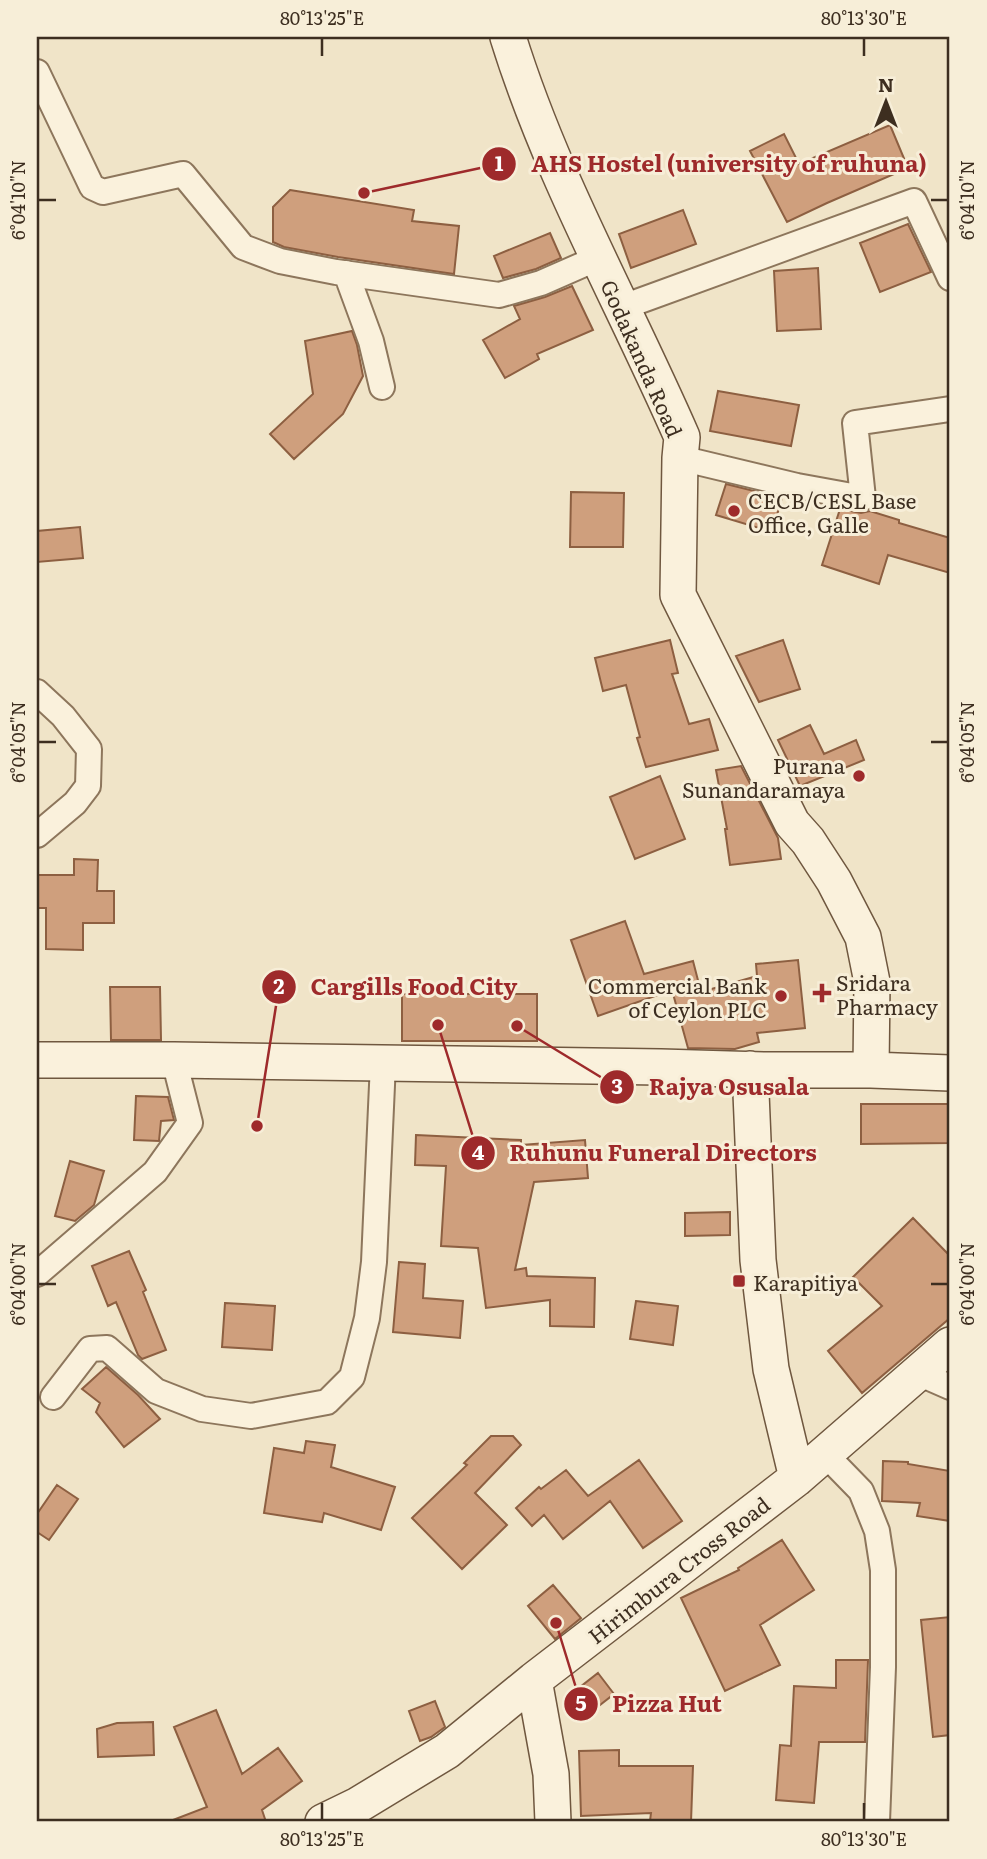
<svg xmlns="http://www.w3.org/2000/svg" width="987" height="1859" font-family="Literata,serif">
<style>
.building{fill:#cf9f7d;stroke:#8d5f41;stroke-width:2}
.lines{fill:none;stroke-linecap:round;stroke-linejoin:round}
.street-casing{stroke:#8d765c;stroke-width:28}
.secondary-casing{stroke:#6f573f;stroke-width:38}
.street{stroke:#faf1dc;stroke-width:24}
.secondary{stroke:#faf1dc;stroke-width:35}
.ticks{fill:none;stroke:#3d2e20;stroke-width:2.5}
.poi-dot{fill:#9e2a2b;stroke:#f7eed8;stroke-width:2.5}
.labels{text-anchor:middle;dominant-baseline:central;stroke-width:6;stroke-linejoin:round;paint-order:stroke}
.street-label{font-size:21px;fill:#3d2e20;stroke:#f7eed8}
.poi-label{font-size:21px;fill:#3d2e20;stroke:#f7eed8;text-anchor:start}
.leader{fill:none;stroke:#9e2a2b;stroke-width:2.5}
.callout-dot{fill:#9e2a2b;stroke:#f7eed8;stroke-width:2.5}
.mark-label{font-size:21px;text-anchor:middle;font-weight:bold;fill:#fff}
.callout-label{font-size:23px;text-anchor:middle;font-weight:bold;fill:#9e2a2b;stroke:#f7eed8;stroke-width:6;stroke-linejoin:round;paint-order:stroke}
.neatline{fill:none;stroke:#3d2e20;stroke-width:2.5}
.ticks-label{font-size:18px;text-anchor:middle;fill:#3d2e20}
</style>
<rect width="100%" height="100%" fill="#f0e4c8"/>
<path class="building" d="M 890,125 L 908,168 L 827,203 L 787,222 L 750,151 L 784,134 L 799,164 Z
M 290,190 L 414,210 L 412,221 L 459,226 L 454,274 L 338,257 L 284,247 L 273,242 L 273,207 Z
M 683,210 L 696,244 L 631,268 L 619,234 Z
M 908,224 L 931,272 L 880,292 L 860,243 Z
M 550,233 L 561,258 L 536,269 L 503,278 L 494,256 Z
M 818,268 L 821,329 L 777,331 L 774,271 Z
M 572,286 L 593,330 L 537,354 L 539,359 L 505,378 L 483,340 L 520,319 L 514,306 L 545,297 Z
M 352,331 L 357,345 L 363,376 L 343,414 L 294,459 L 270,434 L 313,394 L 305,341 Z
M 718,391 L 799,405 L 791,446 L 710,431 Z
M 726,484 L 782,498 L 772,532 L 716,515 Z
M 571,492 L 624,493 L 623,547 L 570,547 Z
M 840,509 L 861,513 L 870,511 L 899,520 L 899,523 L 950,538 L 950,573 L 888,555 L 879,584 L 822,565 Z
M 80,527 L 83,558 L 37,562 L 37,531 Z
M 670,640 L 678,673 L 672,674 L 689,724 L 709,719 L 718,750 L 646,767 L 637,738 L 640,737 L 626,685 L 603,691 L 595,658 Z
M 783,640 L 800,689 L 759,702 L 736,656 Z
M 810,725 L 824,754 L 856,740 L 864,760 L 800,786 L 778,740 Z
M 741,766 L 778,838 L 781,859 L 730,865 L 725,829 L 727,829 L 716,770 Z
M 660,776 L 685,839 L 635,859 L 610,797 Z
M 74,859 L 98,860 L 97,891 L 114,891 L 114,923 L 83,923 L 83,950 L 46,949 L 46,908 L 37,908 L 37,875 L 74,875 Z
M 625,921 L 644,974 L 693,961 L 701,992 L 757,976 L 756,964 L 798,960 L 805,1028 L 757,1033 L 759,1042 L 735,1049 L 688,1048 L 672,990 L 598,1016 L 571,940 Z
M 110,987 L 160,987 L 161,1040 L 111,1040 Z
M 402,994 L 537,994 L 537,1041 L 402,1041 Z
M 136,1096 L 168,1097 L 174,1120 L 161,1121 L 159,1141 L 134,1140 Z
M 861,1104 L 950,1104 L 950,1143 L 861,1144 Z
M 416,1135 L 521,1140 L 521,1145 L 585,1140 L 588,1178 L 534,1182 L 515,1270 L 526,1268 L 527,1276 L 595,1278 L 594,1327 L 550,1326 L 550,1300 L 486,1308 L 478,1248 L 441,1246 L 446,1166 L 415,1165 Z
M 70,1161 L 104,1171 L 94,1205 L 75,1221 L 55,1216 Z
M 730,1212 L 730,1235 L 685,1236 L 685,1213 Z
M 913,1218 L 950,1256 L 950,1318 L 862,1393 L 828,1351 L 882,1306 L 853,1277 Z
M 129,1251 L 146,1290 L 143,1292 L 166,1350 L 142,1359 L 138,1355 L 116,1302 L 108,1306 L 92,1266 Z
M 399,1262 L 425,1264 L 423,1298 L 463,1301 L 460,1338 L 393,1332 Z
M 636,1301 L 678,1306 L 673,1345 L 630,1339 Z
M 225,1303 L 275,1306 L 272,1350 L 222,1347 Z
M 106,1367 L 138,1395 L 160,1419 L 124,1447 L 96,1412 L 100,1403 L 82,1389 Z
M 491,1436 L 513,1436 L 521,1445 L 475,1493 L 507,1525 L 462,1569 L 412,1518 L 467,1465 L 464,1463 Z
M 306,1441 L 335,1445 L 331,1467 L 395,1487 L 381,1530 L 324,1513 L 322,1522 L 264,1513 L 274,1448 L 304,1453 Z
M 639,1460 L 682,1521 L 643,1548 L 610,1501 L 563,1539 L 544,1515 L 532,1526 L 516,1508 L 539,1487 L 541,1489 L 566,1470 L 588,1496 Z
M 883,1461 L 908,1462 L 908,1464 L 950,1471 L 950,1521 L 917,1516 L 920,1503 L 882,1501 Z
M 57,1485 L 78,1499 L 49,1540 L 37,1532 L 37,1514 Z
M 782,1540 L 814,1590 L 760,1625 L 780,1665 L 725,1691 L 681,1598 L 739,1570 L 738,1568 Z
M 553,1585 L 581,1618 L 555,1639 L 528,1606 Z
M 950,1617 L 950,1735 L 933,1737 L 921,1620 Z
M 836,1660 L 868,1660 L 865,1742 L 819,1742 L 814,1803 L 776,1800 L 780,1745 L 791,1746 L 794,1686 L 836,1688 Z
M 598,1673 L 614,1694 L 582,1719 L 566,1698 Z
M 435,1701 L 445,1727 L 431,1737 L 420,1741 L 409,1711 Z
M 216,1710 L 242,1774 L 278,1748 L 302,1781 L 262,1810 L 266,1822 L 173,1822 L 173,1820 L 207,1807 L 174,1727 Z
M 153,1722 L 154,1755 L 98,1757 L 97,1729 L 117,1723 Z
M 619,1750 L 619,1766 L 693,1766 L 691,1822 L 650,1821 L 651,1813 L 581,1816 L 579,1751 Z"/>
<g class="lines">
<defs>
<path id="street" d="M 37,72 L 92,187 L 103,192 L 183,174 L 243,247 L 280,261 L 336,272 L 499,295 L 541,283 L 598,258
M 346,273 L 371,341 L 382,387
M 623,307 L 914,201 L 950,278
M 680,458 L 797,486 L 863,498 L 855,423 L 950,409
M 37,692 L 63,716 L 89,749 L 88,786 L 75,803 L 37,835
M 37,1274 L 155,1172 L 190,1123 L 174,1060
M 918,1373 L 950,1387
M 53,1397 L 90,1349 L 107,1348 L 156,1391 L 202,1409 L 251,1416 L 327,1402 L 352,1377 L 367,1318 L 374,1262 L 383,1063
M 825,1454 L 861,1491 L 877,1531 L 883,1570 L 883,1667 L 877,1822"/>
<path id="secondary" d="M 508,37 C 551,176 624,304 682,437 L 680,458 L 678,595 L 792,823 L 808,841 L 834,881 L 863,937 L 872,982 L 871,1070
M 37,1060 L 174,1060 L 661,1067 L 764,1070 L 871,1070 L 950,1073
M 750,1069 L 758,1260 L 771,1369 L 797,1478
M 534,1680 L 551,1774 L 553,1822
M 323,1822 L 358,1805 L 447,1751 L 534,1680 L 797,1478 L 950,1345"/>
</defs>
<use href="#street" class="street-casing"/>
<use href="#secondary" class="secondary-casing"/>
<use href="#street" class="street"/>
<use href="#secondary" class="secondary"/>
</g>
<path class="ticks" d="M 322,38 L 322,56M 864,38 L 864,56M 38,200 L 56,200M 931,200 L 948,200M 38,742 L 56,742M 931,742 L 948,742M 38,1284 L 56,1284M 931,1284 L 948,1284M 322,1803 L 322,1820M 864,1803 L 864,1820"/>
<g class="poi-dot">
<circle cx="734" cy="511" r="7"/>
<circle cx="859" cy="776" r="7"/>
<path d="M818.5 982.5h7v7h7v7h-7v7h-7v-7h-7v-7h7z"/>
<circle cx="781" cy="996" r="7"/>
<rect x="732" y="1274" width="14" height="14" rx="3.5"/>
</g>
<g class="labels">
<g class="street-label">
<text transform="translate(643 358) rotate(66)">Godakanda Road</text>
<text transform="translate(678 1569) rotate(-38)">Hirimbura Cross Road</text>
</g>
<g class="poi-label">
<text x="748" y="499">CECB/CESL Base<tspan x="748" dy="24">Office, Galle</tspan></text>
<text x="845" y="764" text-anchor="end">Purana<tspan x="845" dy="24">Sunandaramaya</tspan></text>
<text x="836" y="981">Sridara<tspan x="836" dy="24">Pharmacy</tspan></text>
<text x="767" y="984" text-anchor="end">Commercial Bank<tspan x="767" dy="24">of Ceylon PLC</tspan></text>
<text x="753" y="1281">Karapitiya</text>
</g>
</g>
<path class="leader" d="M364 193L499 164M257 1126L279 987M517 1026L617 1087M438 1025L478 1153M556 1623L581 1704"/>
<g class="callout-dot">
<circle cx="364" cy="193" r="7"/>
<circle cx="257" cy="1126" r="7"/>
<circle cx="517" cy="1026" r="7"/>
<circle cx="438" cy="1025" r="7"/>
<circle cx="556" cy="1623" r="7"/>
<circle cx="499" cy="164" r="18"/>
<circle cx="279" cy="987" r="18"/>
<circle cx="617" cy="1087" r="18"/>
<circle cx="478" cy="1153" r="18"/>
<circle cx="581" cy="1704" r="18"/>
</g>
<g class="mark-label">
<text x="499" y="171">1</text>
<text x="279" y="994">2</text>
<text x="617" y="1094">3</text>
<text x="478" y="1160">4</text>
<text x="581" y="1711">5</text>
</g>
<g class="callout-label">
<text x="729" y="172">AHS Hostel (university of ruhuna)</text>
<text x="414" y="995">Cargills Food City</text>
<text x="729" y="1095">Rajya Osusala</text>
<text x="663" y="1161">Ruhunu Funeral Directors</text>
<text x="667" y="1712">Pizza Hut</text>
</g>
<rect width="987" height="1859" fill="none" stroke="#f7eed8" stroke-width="77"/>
<g transform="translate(886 102)" stroke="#f7eed8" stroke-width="5" paint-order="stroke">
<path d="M0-5L12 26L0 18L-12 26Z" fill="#3d2e20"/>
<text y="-10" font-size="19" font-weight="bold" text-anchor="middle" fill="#3d2e20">N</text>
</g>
<rect x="38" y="38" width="910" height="1782" class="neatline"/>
<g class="ticks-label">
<text x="322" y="25">80°13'25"E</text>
<text x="864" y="25">80°13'30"E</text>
<text transform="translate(19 200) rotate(-90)" y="6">6°04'10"N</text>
<text transform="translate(968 200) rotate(-90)" y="6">6°04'10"N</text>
<text transform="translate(19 742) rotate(-90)" y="6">6°04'05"N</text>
<text transform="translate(968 742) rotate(-90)" y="6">6°04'05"N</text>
<text transform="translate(19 1284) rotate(-90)" y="6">6°04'00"N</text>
<text transform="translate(968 1284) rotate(-90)" y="6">6°04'00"N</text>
<text x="322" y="1846">80°13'25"E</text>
<text x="864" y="1846">80°13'30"E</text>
</g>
</svg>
